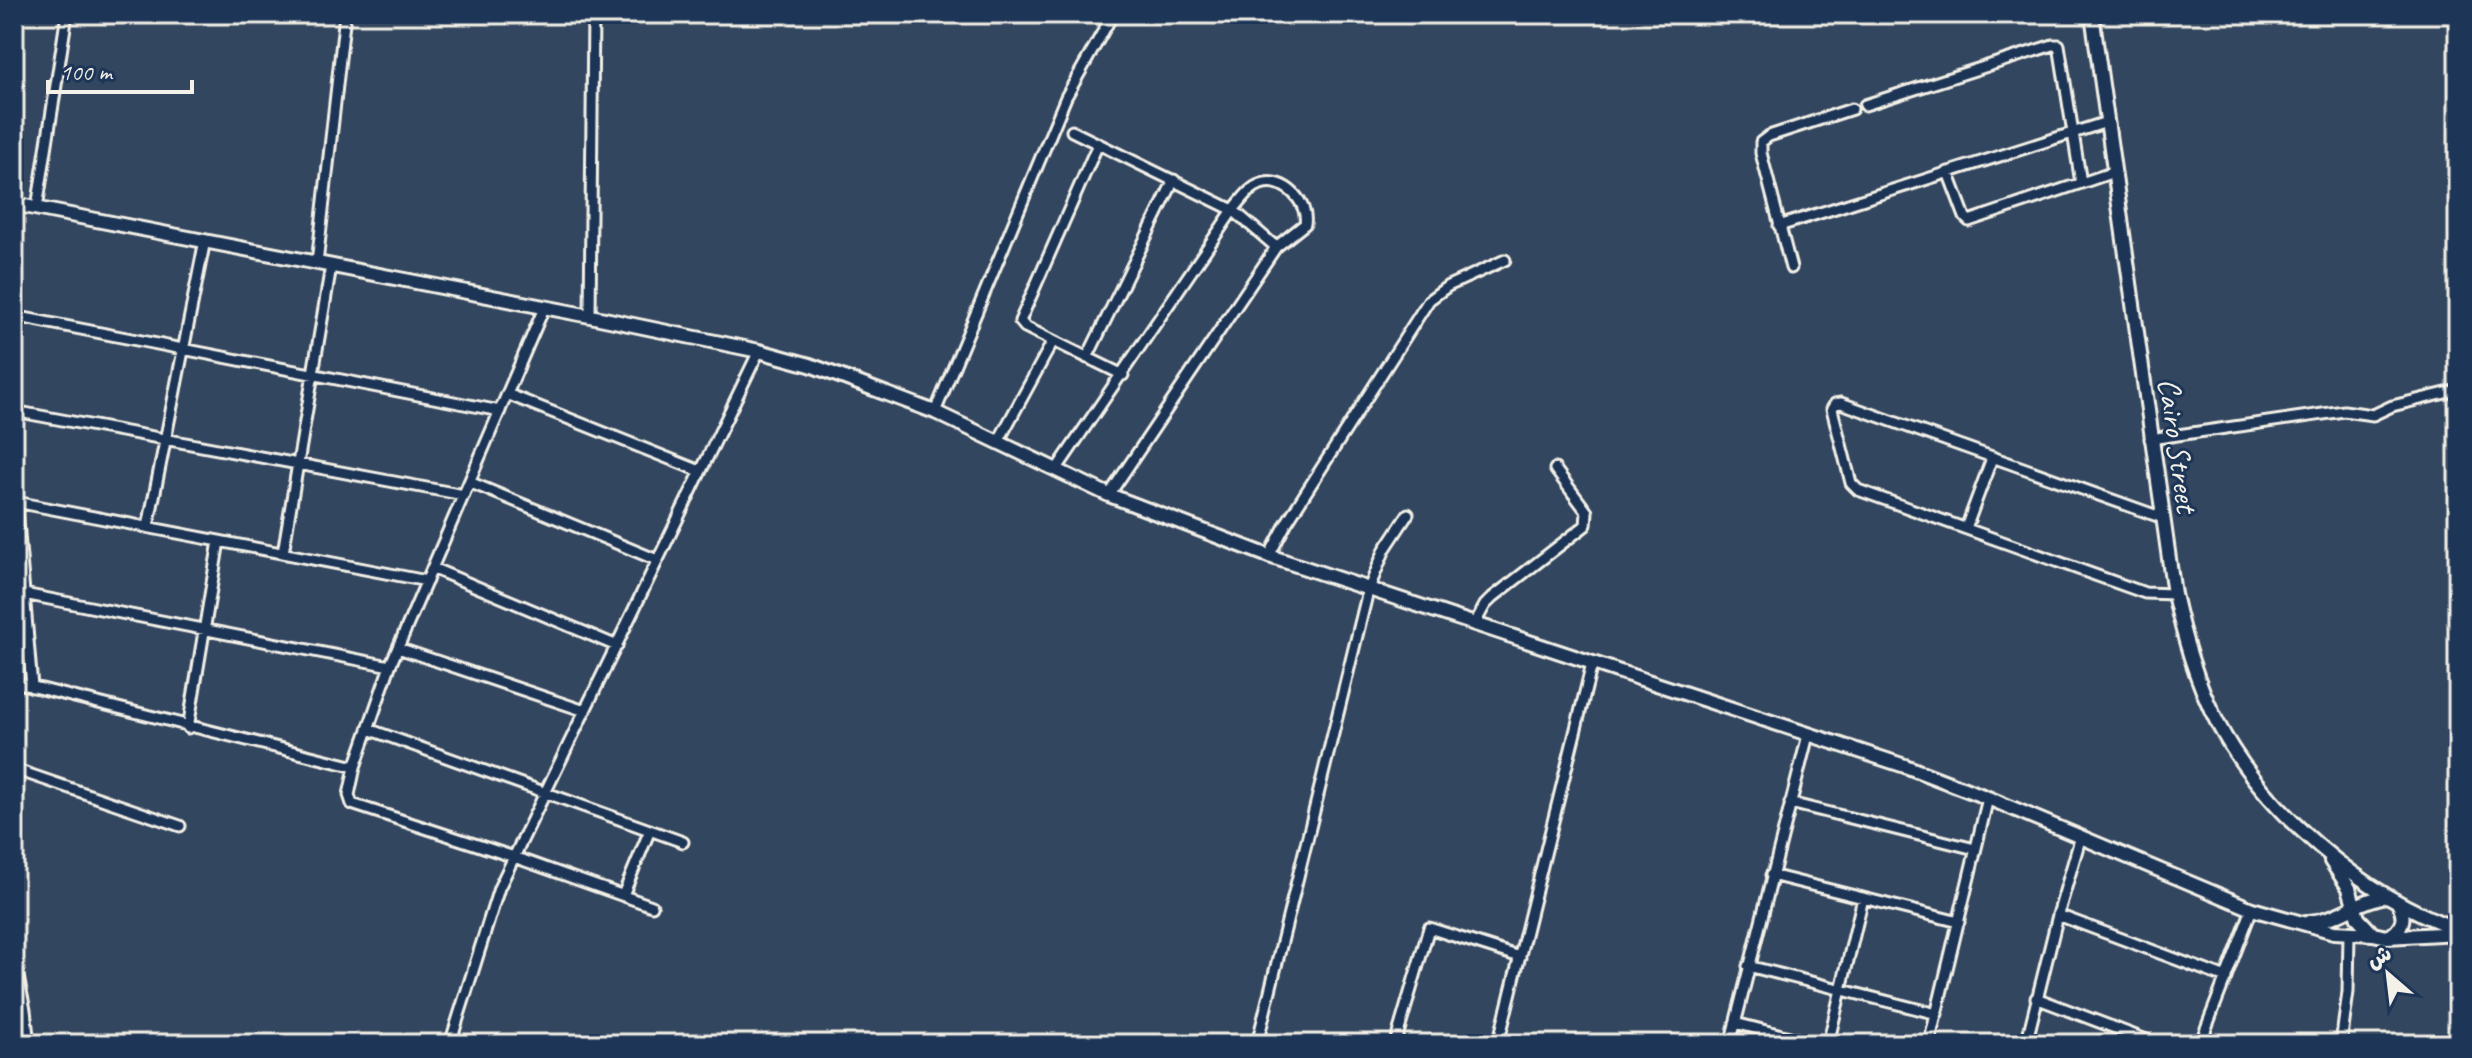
<svg xmlns="http://www.w3.org/2000/svg" width="2472" height="1058" font-family="Caveat,'Playpen Sans Arabic',sans-serif">
<style>
.lines{fill:none;stroke-linecap:round;stroke-linejoin:round}
.street-casing{stroke:#f4f1e8;stroke-width:15}
.secondary-casing{stroke:#f4f1e8;stroke-width:18}
.street{stroke:#1d3557;stroke-width:9}
.secondary{stroke:#1d3557;stroke-width:12}
.labels{text-anchor:middle;dominant-baseline:central;stroke-width:6;stroke-linejoin:round;paint-order:stroke}
.street-label{font-size:32px;fill:#f4f1e8;stroke:#1d3557}
</style>
<rect width="100%" height="100%" fill="#33465f"/>
<filter id="ink" filterUnits="userSpaceOnUse"><feTurbulence type="fractalNoise" baseFrequency=".0125" numOctaves="2"/><feDisplacementMap in="SourceGraphic" scale="16" xChannelSelector="R" yChannelSelector="G"/><feConvolveMatrix kernelMatrix="1 2 1 2 8 2 1 2 1" color-interpolation-filters="sRGB"/></filter>
<g filter="url(#ink)">
<g class="lines">
<defs>
<path id="street" d="M 1865,105 L 2053,45 L 2059,45 L 2081,183
M 1072,131 L 1233,210 L 1276,247
M 1098,144 L 1020,321 L 1025,327 L 1123,375
M 1948,172 L 1965,217 L 1969,221 L 2114,172
M 37,208 L 67,14
M 1779,226 L 2107,122
M 317,263 L 345,14
M 1791,268 L 1761,153 L 1761,142 L 1769,136 L 1852,109
M 14,316 L 500,411
M 590,316 L 593,14
M 1087,358 L 1174,180
M 507,394 L 700,471
M 14,411 L 464,495
M 935,412 L 1066,97 L 1113,14
M 2150,439 L 2344,411 L 2373,415 L 2392,406 L 2458,390
M 998,442 L 1053,341
M 1056,470 L 1233,210 C 1242,200 1249,188 1261,184 C 1284,176 1309,203 1305,224 L 1276,247 L 1109,495
M 14,475 L 32,687
M 469,482 L 657,560
M 16,502 L 427,581
M 2163,518 L 1841,403 L 1835,404 L 1832,409 L 1851,483 L 1858,490 L 2145,593 L 2174,594
M 148,527 L 205,240
M 1966,528 L 1992,458
M 283,553 L 331,266
M 1269,556 L 1287,522 L 1429,300 L 1448,286 L 1505,260
M 432,568 L 617,646
M 24,594 L 390,666
M 1474,625 L 1485,605 L 1493,597 L 1586,525 L 1587,512 L 1555,469
M 398,648 L 585,711
M 14,682 L 355,767 L 390,666 L 544,308
M 188,728 L 219,541
M 368,729 L 683,842
M 355,767 L 349,795 L 352,804 L 514,857 L 652,906
M 14,769 L 180,826
M 1790,803 L 1975,849
M 1771,875 L 1959,922
M 623,895 L 650,830
M 2058,915 L 2226,978
M 14,958 L 25,1010 L 29,1044
M 1748,966 L 1937,1014
M 2036,998 L 2157,1044
M 1735,1023 L 1817,1044
M 450,1044 L 499,888 L 759,351
M 1257,1044 L 1368,591 L 1385,549 L 1408,514
M 1395,1044 L 1429,928 L 1520,957
M 1498,1044 L 1592,664
M 1730,1044 L 1808,735
M 1828,1044 L 1863,898
M 1929,1044 L 1988,798
M 2026,1044 L 2058,915 L 2081,836
M 2200,1044 L 2252,909
M 2341,1044 L 2348,992 L 2349,934"/>
<path id="secondary" d="M 2092,14 L 2174,594 C 2184,638 2196,681 2217,722 C 2263,810 2364,897 2458,929
M 14,204 L 590,316 L 759,351 L 810,365 L 935,412 L 1109,495 L 1269,556 L 1905,766 L 1988,798 L 2252,909 L 2334,932 L 2373,934
M 2331,861 L 2349,888 L 2358,918 L 2373,934 L 2387,937 L 2458,933
M 2309,922 C 2338,920 2358,900 2386,896
M 2387,937 C 2402,931 2407,917 2398,903"/>
</defs>
<use href="#street" class="street-casing"/>
<use href="#secondary" class="secondary-casing"/>
<use href="#street" class="street"/>
<use href="#secondary" class="secondary"/>
</g>
</g>
<g class="labels">
<g class="street-label">
<text transform="translate(2178 445) rotate(82)">Cairo Street</text>
</g>
</g>
<rect width="2472" height="1058" fill="none" stroke="#1d3557" stroke-width="48"/>
<rect x="24" y="24" width="2424" height="1010" fill="none" stroke="#f4f1e8" stroke-width="3" filter="url(#ink)"/>
<g transform="translate(2388 974) rotate(332)" stroke="#1d3557" stroke-width="6" paint-order="stroke">
<path d="M0-6L14 30L0 20L-14 30Z" fill="#f4f1e8"/>
<text y="-12" font-size="22" font-weight="bold" text-anchor="middle" fill="#f4f1e8">ش</text>
</g>
<path d="M48 80v12h144v-12" fill="none" stroke="#f4f1e8" stroke-width="4"/>
<text x="60" y="80" font-size="24" fill="#f4f1e8" stroke="#1d3557" stroke-width="6" paint-order="stroke">100 m</text>
</svg>
